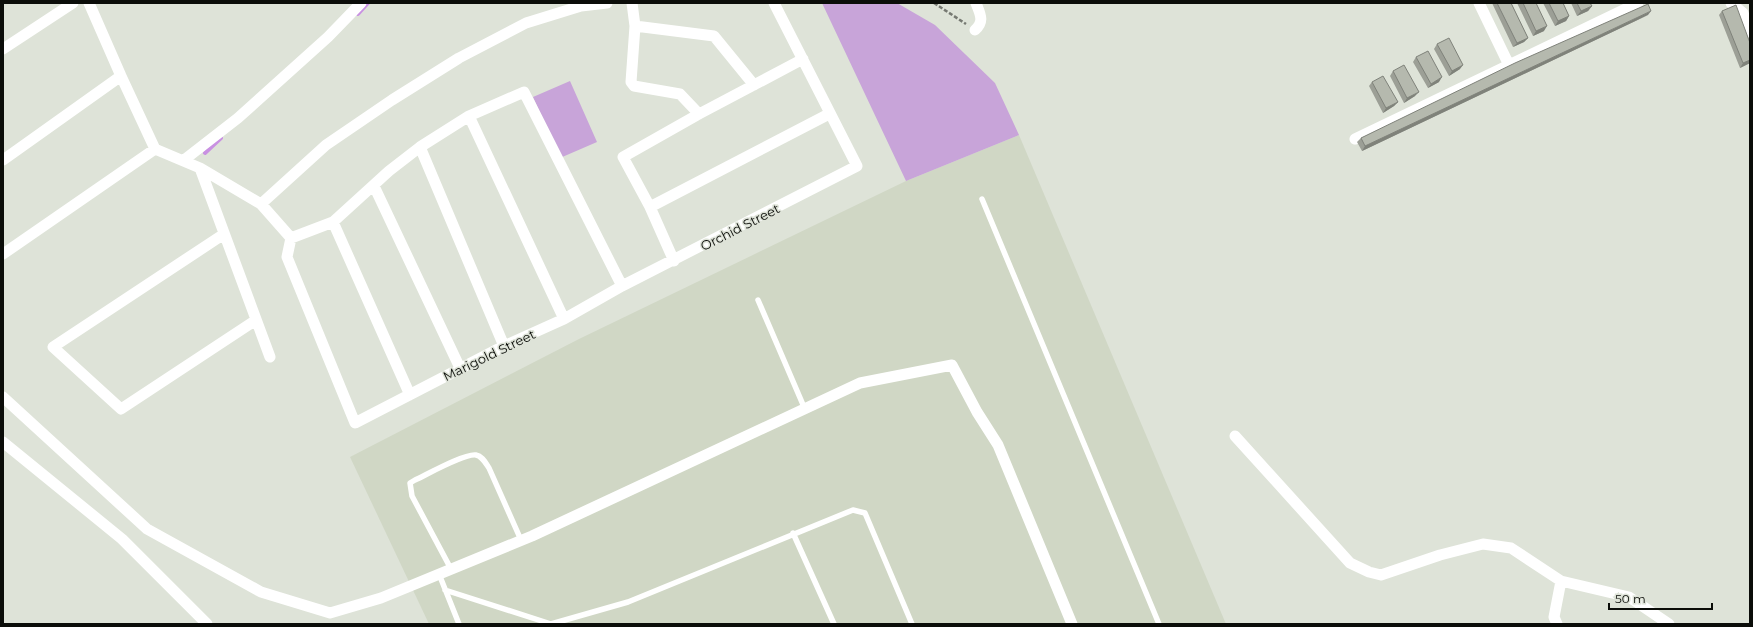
<svg xmlns="http://www.w3.org/2000/svg" width="1753" height="627" font-family="Montserrat,sans-serif">
<style>
.built{fill:#d0d7c5}
.green{fill:#c8a4d9}
.lines{fill:none;stroke-linecap:round;stroke-linejoin:round}
.stream{stroke:#c991e2;stroke-width:4}
.path{stroke:#767972;stroke-width:2.5;stroke-dasharray:4 2;stroke-linecap:butt}
.service{stroke:#fff;stroke-width:5.5}
.minor{stroke:#fff;stroke-width:11}
.wall{fill:#9c9f96}
.shaded-wall{fill:#7f827a}
.building{fill:#b5b9ae;stroke:#7f827a}
.labels{text-anchor:middle;dominant-baseline:central;stroke-width:3;stroke-linejoin:round;paint-order:stroke}
.street-label{font-size:13px;fill:#0b0d09;stroke:#dee3d8}
</style>
<rect width="100%" height="100%" fill="#dee3d8"/>
<path class="built" d="M 1019,135 L 1226,624 L 429,624 L 350,457 L 579,339 L 906,181 Z"/>
<path class="green" d="M 822,3 L 897,3 L 935,25 L 995,83 L 1019,135 L 906,181 Z
M 570,81 L 597,142 L 560,158 L 533,97 Z"/>
<g class="lines">
<path class="stream" d="M 358,14 L 368,3
M 205,153 L 221,138"/>
<path class="path" d="M 934,3 L 966,24"/>
<path class="service" d="M 982,199 L 1159,624
M 758,300 L 804,407
M 793,533 L 834,624
M 451,569 L 412,496 L 410,483 L 415,480 C 426,475 465,453 476,455 C 482,456 485,462 489,468 L 521,540
M 439,574 L 459,624
M 445,590 L 551,624 L 628,602 L 853,510 L 865,513 L 912,624"/>
<path class="minor" d="M 89,3 L 121,76 L 155,149
M 632,3 L 635,26 L 631,82 L 634,86 L 680,94 L 699,114
M 1479,3 L 1509,65
M 1731,3 L 1743,13 L 1750,32
M 635,26 L 714,36 L 754,85
M 975,30 C 985,21 980,14 976,3
M 3,49 L 73,3
M 469,116 L 564,319
M 1355,139 L 1638,3
M 420,147 L 504,346
M 3,160 L 121,76
M 184,160 L 238,118 L 328,37 L 361,3
M 200,168 L 270,357
M 374,186 L 460,368
M 261,204 L 326,145 L 392,100 L 459,58 L 526,23 L 581,6 L 607,3
M 650,207 L 829,114
M 333,222 L 410,395
M 224,234 L 53,347 L 121,409 L 256,320
M 3,254 L 155,149 L 200,168 L 261,204 L 291,238
M 674,261 L 650,207 L 623,157 L 699,114 L 803,59
M 622,286 L 524,92 L 469,116 L 420,147 L 389,171 L 333,222 L 291,238 L 287,257 L 355,423 L 504,346 L 564,319 L 622,286 L 857,166 L 774,3
M 3,397 L 147,529 L 261,592 L 330,613 L 381,598 L 532,536 L 860,383 L 952,365 L 977,412 L 998,445 L 1072,624
M 1235,436 L 1350,563 L 1369,572 L 1381,575 L 1440,555 L 1483,544 L 1511,548 L 1561,581 L 1629,597 L 1669,624
M 3,442 L 122,539 L 207,624
M 1557,624 L 1554,617 L 1561,581"/>
</g>
<path class="wall" d="M 1492,3 L 1511,3 L 1528,38 L 1524,42 L 1513,47 Z
M 1517,3 L 1536,3 L 1544,31 L 1533,36 Z
M 1543,3 L 1563,3 L 1569,16 L 1566,21 L 1555,26 Z
M 1571,3 L 1590,3 L 1592,6 L 1588,11 L 1577,16 Z
M 1722,11 L 1750,43 L 1750,63 L 1740,68 L 1719,15 Z
M 1648,15 L 1362,151 L 1357,142 L 1361,138 Z
M 1437,44 L 1460,69 L 1449,76 L 1434,49 Z
M 1416,57 L 1439,82 L 1428,88 L 1413,62 Z
M 1393,71 L 1415,96 L 1404,103 L 1390,76 Z
M 1372,82 L 1398,102 L 1394,106 L 1383,113 L 1369,86 Z"/>
<path class="shaded-wall" d="M 1592,6 L 1588,11 L 1577,16 L 1581,11 Z
M 1651,11 L 1648,15 L 1362,151 L 1365,146 Z
M 1569,16 L 1566,21 L 1555,26 L 1558,21 Z
M 1547,26 L 1544,31 L 1533,36 L 1536,31 Z
M 1528,38 L 1524,42 L 1513,47 L 1517,43 Z
M 1750,60 L 1750,63 L 1740,68 L 1743,63 Z
M 1463,65 L 1460,69 L 1449,76 L 1452,71 Z
M 1442,77 L 1439,82 L 1428,88 L 1431,84 Z
M 1419,92 L 1415,96 L 1404,103 L 1407,98 Z
M 1398,102 L 1394,106 L 1383,113 L 1386,108 Z"/>
<path class="building" d="M 1497,3 L 1511,3 L 1528,38 L 1517,43 Z
M 1523,3 L 1536,3 L 1547,26 L 1536,31 Z
M 1549,3 L 1563,3 L 1569,16 L 1558,21 Z
M 1577,3 L 1590,3 L 1592,6 L 1581,11 Z
M 1648,4 L 1651,11 L 1365,146 L 1361,138 L 1515,63 Z
M 1736,5 L 1750,43 L 1750,60 L 1743,63 L 1722,11 Z
M 1449,38 L 1463,65 L 1452,71 L 1437,44 Z
M 1428,51 L 1442,77 L 1431,84 L 1416,57 Z
M 1404,65 L 1419,92 L 1407,98 L 1393,71 Z
M 1383,76 L 1398,102 L 1386,108 L 1372,82 Z"/>
<g class="labels">
<g class="street-label">
<text transform="translate(740 227) rotate(-27)">Orchid Street</text>
<text transform="translate(489 355) rotate(-26)">Marigold Street</text>
</g>
</g>
<rect width="1753" height="627" fill="none" stroke="#0b0d09" stroke-width="8"/>
<path d="M1609 603v6h103v-6" fill="none" stroke="#0b0d09" stroke-width="2"/>
<text x="1615" y="603" font-size="12" fill="#0b0d09" stroke="#dee3d8" stroke-width="3" paint-order="stroke">50 m</text>
</svg>
